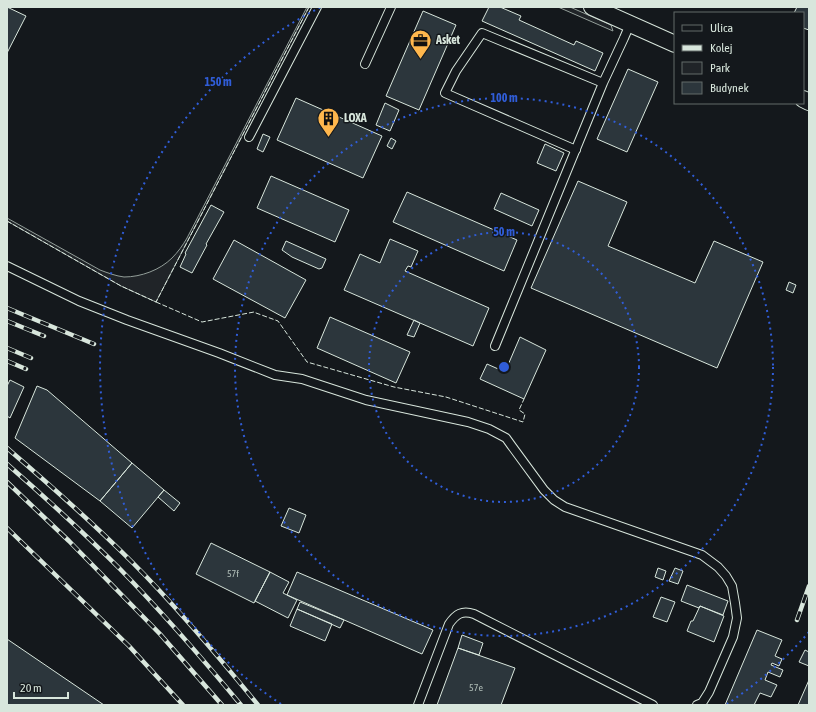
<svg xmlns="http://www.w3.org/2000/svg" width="816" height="712" font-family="'Asap Condensed',sans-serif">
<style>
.green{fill:#202428;stroke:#939e99}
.building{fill:#2c363c;stroke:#d8e6dc}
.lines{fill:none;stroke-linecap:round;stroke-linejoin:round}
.lane-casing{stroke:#d8e6dc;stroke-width:10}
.street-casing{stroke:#d8e6dc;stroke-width:18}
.lane{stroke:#14181c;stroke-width:8}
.street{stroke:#14181c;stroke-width:16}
.rail-casing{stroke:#d8e6dc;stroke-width:4.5}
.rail{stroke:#14181c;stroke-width:3;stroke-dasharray:9;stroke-linecap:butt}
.fence{stroke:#d8e6dc;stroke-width:1;stroke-dasharray:5 2;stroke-linecap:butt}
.ring{fill:none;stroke:#305dd8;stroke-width:2;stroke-dasharray:2 4}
.labels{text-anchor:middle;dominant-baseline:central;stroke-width:3;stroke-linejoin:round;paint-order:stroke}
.number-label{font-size:10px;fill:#adbab4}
.poi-label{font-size:12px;font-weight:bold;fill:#d8e6dc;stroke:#14181c;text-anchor:start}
.centre{fill:#305dd8;stroke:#14181c;stroke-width:2}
.ring-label{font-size:12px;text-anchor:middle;font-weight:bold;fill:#305dd8;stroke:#14181c;stroke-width:3;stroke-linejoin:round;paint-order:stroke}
</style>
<rect width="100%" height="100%" fill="#14181c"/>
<path class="green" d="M 307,7 L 309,7 L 156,302 L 121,286 L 7,221 L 7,218 L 100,270 C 108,273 116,276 124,277 C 141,277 160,270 172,258 C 178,252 183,245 187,238 Z
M 558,7 L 570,7 L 611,25 L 613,31 Z"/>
<path class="building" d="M 7,7 L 26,16 L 7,53 Z
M 489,7 L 500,7 L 521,16 L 519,20 L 574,45 L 576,41 L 603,53 L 595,71 L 482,21 Z
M 797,7 L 809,7 L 809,30 L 803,28 L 803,13 L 794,13 Z
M 423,11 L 456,25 L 419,110 L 386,96 Z
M 628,69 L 658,82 L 627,152 L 597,139 Z
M 296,98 L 382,136 L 363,178 L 277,140 Z
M 385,103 L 399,110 L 390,131 L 376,125 Z
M 263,134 L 270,137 L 263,152 L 257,149 Z
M 391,138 L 396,141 L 392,149 L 387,146 Z
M 545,144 L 564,153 L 556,171 L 537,163 Z
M 271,176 L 349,210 L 335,242 L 257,208 Z
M 578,181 L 627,202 L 608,246 L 695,283 L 714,241 L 763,262 L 717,368 L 531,288 Z
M 407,192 L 517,240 L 504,271 L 393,222 Z
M 501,193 L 539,210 L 532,226 L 494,209 Z
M 211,205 L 224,212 L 206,244 L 207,245 L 192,273 L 180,267 L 186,254 L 185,253 Z
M 390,239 L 418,251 L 411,267 L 408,266 L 405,271 L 489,308 L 473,346 L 344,290 L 360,254 L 380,263 Z
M 234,240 L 306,280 L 285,318 L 213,279 Z
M 286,241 L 326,259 L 322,268 L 319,269 L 292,257 L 282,250 Z
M 789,282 L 796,285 L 793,293 L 786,290 Z
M 330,317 L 410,352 L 396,383 L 317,348 Z
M 414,320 L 420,323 L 414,337 L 407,335 Z
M 520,337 L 546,350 L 524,399 L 480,379 L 487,364 L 505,372 Z
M 10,380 L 24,387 L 10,418 L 7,416 L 7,386 Z
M 37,386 L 47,390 L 132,463 L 100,501 L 15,438 Z
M 132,463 L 164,490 L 132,528 L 100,501 Z
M 164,490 L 180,503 L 174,511 L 158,497 Z
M 289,508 L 306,515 L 299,533 L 281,526 Z
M 211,543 L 270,572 L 254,603 L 196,574 Z
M 658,568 L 666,571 L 663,580 L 655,577 Z
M 675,568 L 683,571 L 678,584 L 669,581 Z
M 270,572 L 289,582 L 283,593 L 297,600 L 288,618 L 255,601 Z
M 297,572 L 433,630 L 422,654 L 287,595 Z
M 687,585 L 728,601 L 723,615 L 700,606 L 699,608 L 681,601 Z
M 661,597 L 675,602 L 667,622 L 653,617 Z
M 300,602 L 344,620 L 340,628 L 297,609 Z
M 700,606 L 724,616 L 714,642 L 687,631 L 691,621 L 693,621 Z
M 297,609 L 332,624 L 325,641 L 290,626 Z
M 757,630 L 782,640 L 775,656 L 782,659 L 779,666 L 772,663 L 771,665 L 783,670 L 780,677 L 768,672 L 765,680 L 777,685 L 771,697 L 760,693 L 754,705 L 725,705 Z
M 462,635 L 483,643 L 479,655 L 458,648 Z
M 7,639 L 104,705 L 7,705 Z
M 458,648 L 515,668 L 501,705 L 437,705 Z
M 805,650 L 809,652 L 809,666 L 799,662 Z
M 809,680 L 809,705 L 798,705 Z"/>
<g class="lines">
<defs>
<path id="lane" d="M 365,64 L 391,7
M 249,137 L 317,7
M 576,150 L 445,93 L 456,71 L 482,33 L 603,83
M 7,266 L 79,301 L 127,320 L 219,353 L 275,375 L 302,379 L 366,400 L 468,422 L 489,429 L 506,438 L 511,445 L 544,490 L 554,500 L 565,507 L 702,555 L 718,567 L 726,576 L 732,586 L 735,603 L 737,618 L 733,637 L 709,692 L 702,703 L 697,705
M 495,346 L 603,83 L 624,38 L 630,24
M 418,705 L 449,624 C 456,614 462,610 474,614 L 653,705"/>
<path id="street" d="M 592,7 L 675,44
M 803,99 L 809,102"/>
</defs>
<use href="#lane" class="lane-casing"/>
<use href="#street" class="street-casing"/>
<use href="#lane" class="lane"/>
<use href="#street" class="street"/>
<defs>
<path id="rail" d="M 7,308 L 94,344
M 7,321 L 44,336
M 7,348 L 31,358
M 7,361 L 26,369
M 7,448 C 50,485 92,522 132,562 C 177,607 218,656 258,705
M 7,464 C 46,498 84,533 120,569 C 162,612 202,658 241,705
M 7,482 L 69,541 L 160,634 L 222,705
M 7,528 L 129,646 L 183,705
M 797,620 L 809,586"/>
</defs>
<use href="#rail" class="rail-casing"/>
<use href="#rail" class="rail"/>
<path class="fence" d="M 7,221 L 121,286 L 156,302 L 309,7
M 156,302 L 202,322 L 254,312 L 256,313 L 278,321 L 307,362 L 394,387 L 446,397 L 523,422 L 525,414 L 519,410 L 524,399"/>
</g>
<g class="ring">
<circle cx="504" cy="367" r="135"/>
<circle cx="504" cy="367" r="269"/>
<path d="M809 632A404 404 0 0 1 727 704M281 704A404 404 0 0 1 321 7"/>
</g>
<defs>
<symbol id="office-pin" viewBox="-11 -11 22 30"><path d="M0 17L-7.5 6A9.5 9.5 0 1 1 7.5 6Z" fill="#ffb74d" stroke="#14181c"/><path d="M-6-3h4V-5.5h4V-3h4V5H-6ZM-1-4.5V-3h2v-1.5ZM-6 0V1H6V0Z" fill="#111"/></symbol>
<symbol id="building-pin" viewBox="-11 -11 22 30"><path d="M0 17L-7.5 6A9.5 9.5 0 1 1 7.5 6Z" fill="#ffb74d" stroke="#14181c"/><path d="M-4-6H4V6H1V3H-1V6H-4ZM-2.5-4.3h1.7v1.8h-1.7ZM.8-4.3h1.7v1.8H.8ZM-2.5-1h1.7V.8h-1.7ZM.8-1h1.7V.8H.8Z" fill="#111"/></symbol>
</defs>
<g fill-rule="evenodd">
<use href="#office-pin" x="408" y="28" width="25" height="34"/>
<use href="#building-pin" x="316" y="106" width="25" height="34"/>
</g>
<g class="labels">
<g class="number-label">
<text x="233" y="573">57f</text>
<text x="476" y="687">57e</text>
</g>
<g class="poi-label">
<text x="436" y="40">Asket</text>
<text x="344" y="118">LOXA</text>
</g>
</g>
<circle cx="504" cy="367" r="6" class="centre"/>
<g class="ring-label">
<text x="218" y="86">150 m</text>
<text x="504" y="102">100 m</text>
<text x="504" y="236">50 m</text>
</g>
<rect width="816" height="712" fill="none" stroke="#d8e6dc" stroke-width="16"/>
<rect x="674" y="12" width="130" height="92" fill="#14181c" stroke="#626a69"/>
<rect x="682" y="25" width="20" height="6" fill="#14181c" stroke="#626a69"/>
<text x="710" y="32" font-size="12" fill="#d8e6dc">Ulica</text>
<rect x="682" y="45" width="20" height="6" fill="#d8e6dc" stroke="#626a69"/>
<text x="710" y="52" font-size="12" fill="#d8e6dc">Kolej</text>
<rect x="682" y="62" width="20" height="12" fill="#202428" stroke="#626a69"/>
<text x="710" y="72" font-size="12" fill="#d8e6dc">Park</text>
<rect x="682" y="82" width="20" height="12" fill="#2c363c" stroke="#626a69"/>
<text x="710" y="92" font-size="12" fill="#d8e6dc">Budynek</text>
<path d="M14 692v6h54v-6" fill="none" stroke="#d8e6dc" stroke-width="2"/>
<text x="20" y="692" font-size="12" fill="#d8e6dc" stroke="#14181c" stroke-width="3" paint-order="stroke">20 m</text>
</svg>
